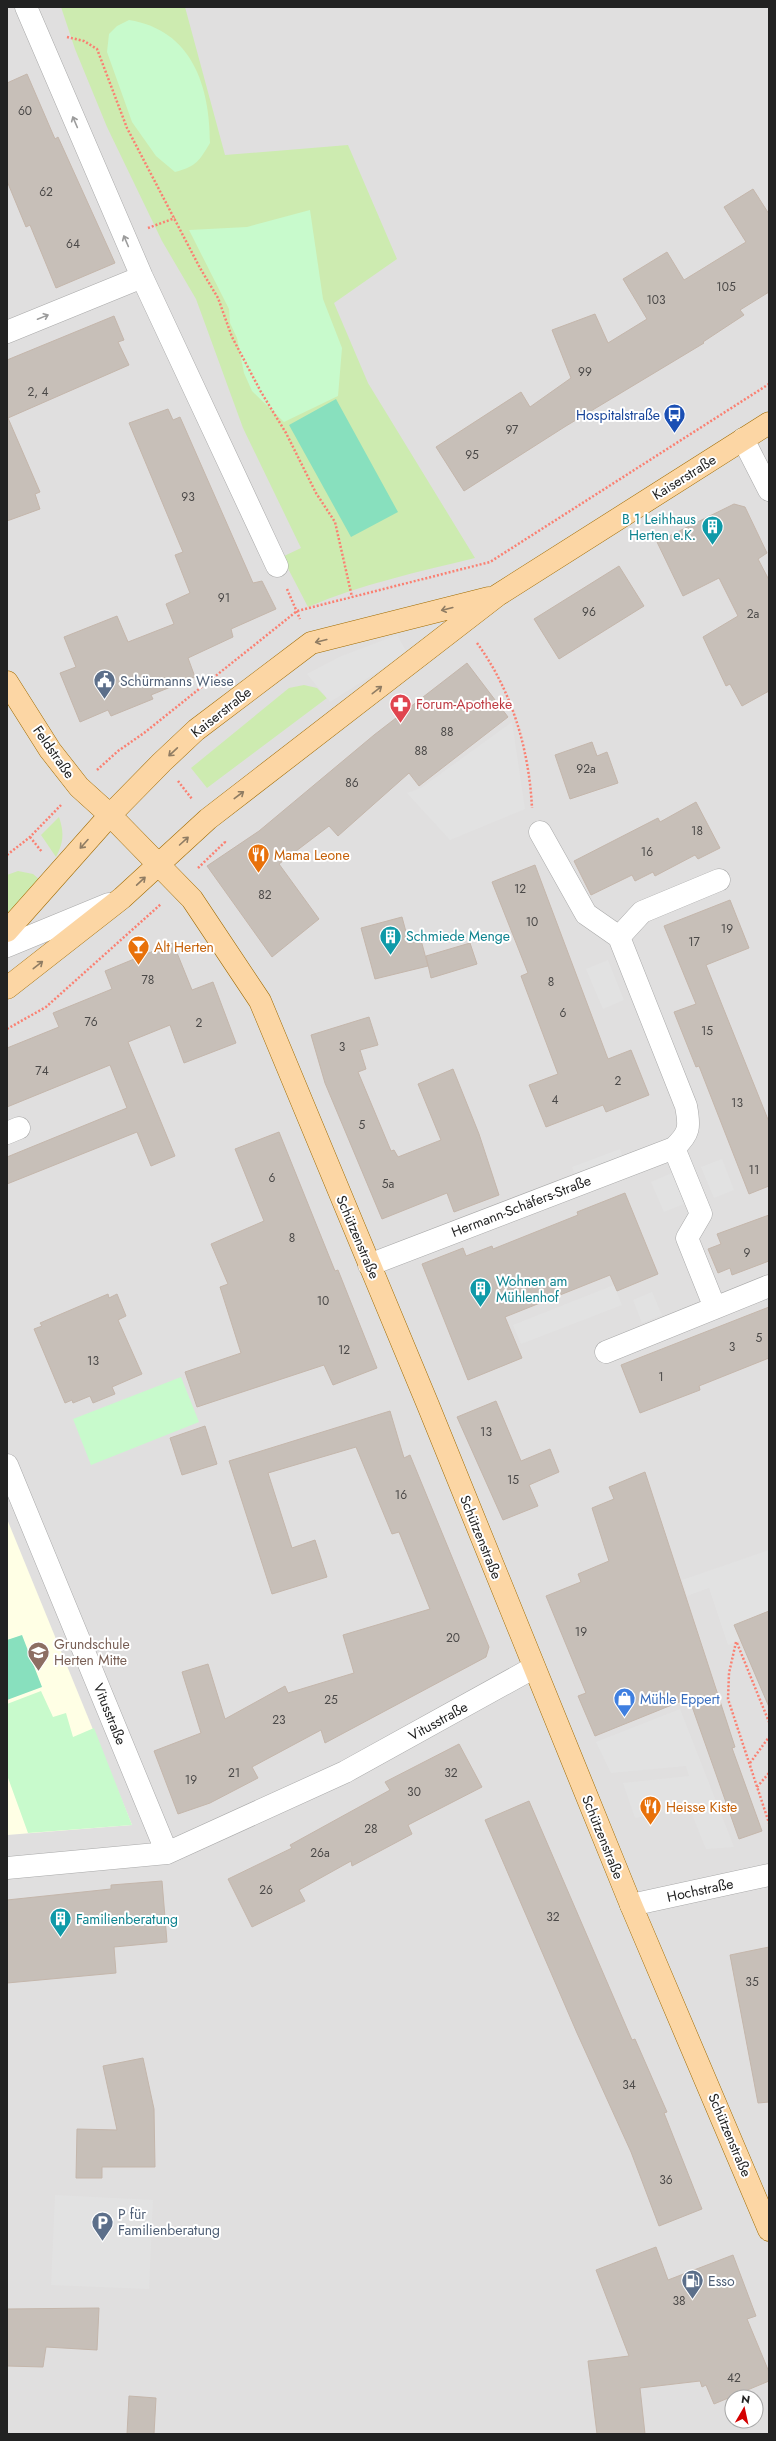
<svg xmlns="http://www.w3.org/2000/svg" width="776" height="2441" font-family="Jost,sans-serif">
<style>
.residential{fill:#e0dfdf;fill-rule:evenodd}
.education{fill:#ffffe5}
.grass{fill:#cdebb0}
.park{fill:#c8facc}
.pitch{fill:#88e0be}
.parking{fill:#e2e2e2}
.building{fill:#c7bfb8;stroke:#c4b6ab}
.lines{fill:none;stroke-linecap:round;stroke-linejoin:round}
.minor-casing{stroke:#a9a9a9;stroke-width:23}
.major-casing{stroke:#a06b00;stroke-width:23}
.path{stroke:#fa8072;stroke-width:2.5;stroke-dasharray:2 2;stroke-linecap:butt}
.minor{stroke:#fff;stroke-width:22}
.major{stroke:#fcd6a4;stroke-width:22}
.oneway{stroke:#9c9c9c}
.oneway2{stroke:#8f7c63}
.labels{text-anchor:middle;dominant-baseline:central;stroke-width:4;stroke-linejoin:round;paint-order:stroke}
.number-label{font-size:12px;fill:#4b4948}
.transit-label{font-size:14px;fill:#164399;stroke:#fff;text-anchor:end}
.street-label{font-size:14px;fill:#222;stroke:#fff}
.culture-label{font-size:14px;fill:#0d838f;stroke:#fff;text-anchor:start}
.service-label{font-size:14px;fill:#4e5e75;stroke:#fff;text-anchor:start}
.health-label{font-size:14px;fill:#be3a42;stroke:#fff;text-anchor:start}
.food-label{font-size:14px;fill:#c56008;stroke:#fff;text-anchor:start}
.education-label{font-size:14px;fill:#785e54;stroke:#fff;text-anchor:start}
.shop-label{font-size:14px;fill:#366cbe;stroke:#fff;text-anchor:start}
</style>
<rect width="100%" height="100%" fill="#f2efe9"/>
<path class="residential" d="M 7,7 L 769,7 L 769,2434 L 7,2434 ZM 732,2397 L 756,2397 L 756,2421 L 732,2421 Z"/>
<path class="education" d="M 7,1519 L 132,1825 L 7,1835 Z"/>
<path class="grass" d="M 61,7 L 185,7 L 225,155 L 348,145 L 397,259 L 334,303 L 368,383 L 475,558 C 418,572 362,584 308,607 L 282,557 L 301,548 L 243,428 L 196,299 L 162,241 L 107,127 L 75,49 Z
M 304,685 L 317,688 L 327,698 L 207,788 L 191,768 L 289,688 Z
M 59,817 C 64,832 64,842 56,857 L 41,835 Z
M 18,871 L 33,874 L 40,880 L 7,917 L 7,875 Z"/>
<path class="park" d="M 129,20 C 192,30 210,86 210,143 C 199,161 197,166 175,172 L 156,156 L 132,122 L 107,52 L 109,34 L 117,26 Z
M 310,210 L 323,299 L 342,348 L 338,396 L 284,422 L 252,391 L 244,373 L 237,338 L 230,323 L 229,309 L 189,230 L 247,227 Z
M 181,1377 L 199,1422 L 91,1465 L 73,1419 Z
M 41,1691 L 53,1717 L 66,1713 L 73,1737 L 94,1728 L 132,1825 L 28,1833 L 7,1775 L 7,1704 Z"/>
<path class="pitch" d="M 336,399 L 398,512 L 351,537 L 289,425 Z
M 22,1635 L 42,1687 L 7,1700 L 7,1640 Z"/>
<path class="parking" d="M 397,635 L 407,653 L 330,702 L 307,674 L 339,657 Z
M 512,722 L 525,809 L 450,840 L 407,793 L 421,788 Z
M 608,960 L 624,1000 L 603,1009 L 586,969 Z
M 620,1149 L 624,1160 L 576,1178 L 572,1167 Z
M 722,1159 L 734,1190 L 714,1198 L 701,1167 Z
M 672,1173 L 684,1204 L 664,1212 L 651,1182 Z
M 614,1285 L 622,1305 L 521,1344 L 513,1325 Z
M 652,1292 L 662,1315 L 642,1323 L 633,1300 Z
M 769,1550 L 769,1611 L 757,1616 L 764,1632 L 728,1645 L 709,1588 L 687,1596 L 682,1580 Z
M 680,1709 L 734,1847 L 706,1849 L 689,1807 L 635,1818 L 623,1783 L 689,1776 L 686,1766 L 611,1773 L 596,1742 Z
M 55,2195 L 153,2200 L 149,2289 L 51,2285 Z"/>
<path class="building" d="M 27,74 L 55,139 L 58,137 L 115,263 L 56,288 L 30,225 L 26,227 L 7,181 L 7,83 Z
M 753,189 L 769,214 L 769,292 L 740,310 L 744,315 L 703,342 L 704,343 L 566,426 L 464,491 L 436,447 L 521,392 L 530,407 L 571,378 L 552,330 L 595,314 L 608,343 L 647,319 L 623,279 L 667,252 L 684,280 L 746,242 L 724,207 Z
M 114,316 L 124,340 L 118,342 L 129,365 L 8,418 L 40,492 L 35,494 L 40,509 L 7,521 L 7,360 Z
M 168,409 L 173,420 L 180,417 L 253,583 L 262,581 L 276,609 L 231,629 L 233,637 L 188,658 L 195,677 L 151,695 L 153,699 L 111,716 L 108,710 L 80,722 L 60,673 L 76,667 L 64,637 L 117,616 L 128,642 L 174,624 L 166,604 L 190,593 L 175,555 L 183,552 L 129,423 Z
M 734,504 L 745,507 L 767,553 L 758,559 L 769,580 L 769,691 L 742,706 L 730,684 L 726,686 L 703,637 L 738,616 L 719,578 L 683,596 L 657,542 Z
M 619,566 L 644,606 L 559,659 L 534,619 Z
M 467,663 L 508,717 L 419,786 L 409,773 L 338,836 L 329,826 L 279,864 L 319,919 L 272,957 L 207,866 L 259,831 L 374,735 Z
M 592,742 L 597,756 L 607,752 L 618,783 L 570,799 L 555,755 Z
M 696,802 L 720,848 L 698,859 L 695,855 L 655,876 L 653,872 L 635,881 L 632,875 L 591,895 L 574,861 L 658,818 L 660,822 Z
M 535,865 L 608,1059 L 631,1050 L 649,1095 L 606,1112 L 603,1105 L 546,1127 L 529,1085 L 558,1074 L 521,976 L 528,973 L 492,882 Z
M 730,900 L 749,948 L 706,965 L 769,1122 L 769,1186 L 749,1194 L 699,1066 L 696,1067 L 674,1012 L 696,1004 L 664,926 Z
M 402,917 L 409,943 L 421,940 L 428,966 L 375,979 L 361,928 Z
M 173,943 L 192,990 L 213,982 L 236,1043 L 184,1063 L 170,1025 L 128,1042 L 175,1156 L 151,1166 L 137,1132 L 7,1184 L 7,1157 L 127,1108 L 110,1065 L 7,1107 L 7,1048 L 59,1027 L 53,1013 L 112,989 L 105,971 Z
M 470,943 L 477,964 L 431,978 L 426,956 Z
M 369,1017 L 378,1045 L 360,1050 L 366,1069 L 358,1072 L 391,1151 L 394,1150 L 398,1157 L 441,1140 L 418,1084 L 453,1069 L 479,1134 L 499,1195 L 454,1212 L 447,1193 L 382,1219 L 325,1083 L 311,1035 Z
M 279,1132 L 335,1271 L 338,1270 L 377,1368 L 333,1385 L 324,1365 L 197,1407 L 185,1372 L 241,1353 L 220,1287 L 228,1284 L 211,1244 L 264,1221 L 235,1149 Z
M 625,1193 L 658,1274 L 617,1291 L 610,1275 L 505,1317 L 522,1358 L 468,1380 L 422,1264 L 463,1248 L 466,1256 L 492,1246 L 493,1249 L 578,1215 L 577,1212 Z
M 769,1215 L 769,1261 L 732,1275 L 730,1268 L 718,1273 L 708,1249 L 721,1244 L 717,1234 Z
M 108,1294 L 109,1298 L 117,1294 L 126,1316 L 118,1320 L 142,1374 L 112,1387 L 115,1394 L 93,1403 L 90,1396 L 73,1403 L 72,1400 L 65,1403 L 34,1329 L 42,1326 L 40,1323 Z
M 769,1307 L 769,1358 L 699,1386 L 700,1390 L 640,1413 L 621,1365 Z
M 496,1401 L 521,1461 L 550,1449 L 559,1472 L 529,1485 L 538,1506 L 503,1520 L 457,1417 Z
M 390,1411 L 404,1458 L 410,1455 L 489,1647 L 486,1657 L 325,1743 L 321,1730 L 252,1767 L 258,1778 L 210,1803 L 178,1814 L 154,1751 L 201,1733 L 182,1672 L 208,1664 L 225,1719 L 285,1686 L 288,1693 L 354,1673 L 343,1635 L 430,1609 L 399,1532 L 392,1534 L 356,1447 L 268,1473 L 292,1548 L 315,1540 L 327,1577 L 272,1594 L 229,1461 Z
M 205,1426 L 217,1464 L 182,1475 L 170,1438 Z
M 645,1472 L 735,1747 L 732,1748 L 762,1831 L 739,1839 L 689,1698 L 595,1736 L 578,1696 L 586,1693 L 546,1596 L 581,1582 L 578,1574 L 609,1561 L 592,1508 L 614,1499 L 609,1487 Z
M 769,1611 L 769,1707 L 734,1625 Z
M 459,1744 L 482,1787 L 408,1825 L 412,1834 L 352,1866 L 351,1861 L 299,1890 L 305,1901 L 252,1927 L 228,1879 L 292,1848 L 290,1845 L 390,1790 L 385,1782 Z
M 529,1801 L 632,2040 L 635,2039 L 667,2112 L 664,2113 L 702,2209 L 659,2226 L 631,2152 L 577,2033 L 485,1820 Z
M 162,1881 L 167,1942 L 114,1947 L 116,1973 L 7,1983 L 7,1900 L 111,1889 L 111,1885 Z
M 769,1947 L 769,2102 L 758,2103 L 730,1955 Z
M 143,2058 L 154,2109 L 155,2167 L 102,2167 L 102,2178 L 76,2178 L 77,2129 L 117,2130 L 103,2066 Z
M 656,2247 L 668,2280 L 733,2255 L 756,2316 L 747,2319 L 769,2372 L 769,2381 L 714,2404 L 706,2385 L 702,2387 L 700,2381 L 640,2388 L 645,2434 L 597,2434 L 588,2361 L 629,2356 L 596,2270 Z
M 99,2308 L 97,2350 L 46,2347 L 43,2367 L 7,2366 L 7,2309 Z
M 129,2396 L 156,2398 L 154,2434 L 127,2434 Z"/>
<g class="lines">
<defs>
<path id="minor" d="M 26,7 L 142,277 L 277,566
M 7,332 L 142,277
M 743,439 L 769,490
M 619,937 L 642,912 L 719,880
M 7,946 L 109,904
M 7,1133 L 19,1128
M 674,1148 L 701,1214 L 687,1238 L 715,1308
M 369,1265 L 674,1148 C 690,1133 690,1127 686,1106 L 619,937 L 586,914 L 540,832
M 606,1352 L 769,1286
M 7,1465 L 167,1853
M 7,1868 L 167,1853 L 345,1772 L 533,1668
M 631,1905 L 769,1875"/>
<path id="major" d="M 7,682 L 50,750 L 79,787 L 110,815 L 192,899 L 260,1001 L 428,1405 L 631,1905 L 769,2230
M 7,931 L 110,815 L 162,762 L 196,730 L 311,643 L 489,598
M 7,988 L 122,898 L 208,819 L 498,595 L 769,423"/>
</defs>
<use href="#minor" class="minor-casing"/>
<use href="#major" class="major-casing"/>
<path class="path" d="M 67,37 L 84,41 L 97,49 L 127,128 L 200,268 L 218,298 L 232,337 L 261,392 L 286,433 L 316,493 L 335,522 L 352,597
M 148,228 L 175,218
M 287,589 L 300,619
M 477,643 C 512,691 529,749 532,808
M 97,770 L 118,751 L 144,733 L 297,611 L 490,562 L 769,384
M 178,781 L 192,799
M 30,837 L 42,852
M 7,855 L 30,837 L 61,805
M 198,868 L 225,842 L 224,840
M 7,1029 L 46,1007 L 161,904
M 736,1642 L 729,1673 L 728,1699 L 769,1823
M 737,1643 L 769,1722
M 750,1763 L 769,1737
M 757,1787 L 769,1773"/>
<use href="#minor" class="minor"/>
<use href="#major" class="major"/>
</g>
<defs><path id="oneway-shaft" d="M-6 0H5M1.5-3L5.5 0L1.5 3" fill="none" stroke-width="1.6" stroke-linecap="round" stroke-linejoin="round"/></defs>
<g class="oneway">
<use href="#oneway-shaft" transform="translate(75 122) rotate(-113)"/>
<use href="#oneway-shaft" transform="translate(126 241) rotate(-113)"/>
<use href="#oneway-shaft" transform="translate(43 317) rotate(-22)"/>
</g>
<g class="oneway2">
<use href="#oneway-shaft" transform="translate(447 609) rotate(166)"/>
<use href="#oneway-shaft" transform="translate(321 641) rotate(166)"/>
<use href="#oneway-shaft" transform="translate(377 690) rotate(-38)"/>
<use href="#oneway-shaft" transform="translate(173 752) rotate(137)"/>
<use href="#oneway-shaft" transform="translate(239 795) rotate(-37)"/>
<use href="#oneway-shaft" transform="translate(184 841) rotate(-42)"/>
<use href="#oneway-shaft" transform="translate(84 844) rotate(132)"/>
<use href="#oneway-shaft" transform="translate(141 881) rotate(-43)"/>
<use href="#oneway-shaft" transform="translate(38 965) rotate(-38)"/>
</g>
<defs>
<symbol id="bus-pin" viewBox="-11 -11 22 30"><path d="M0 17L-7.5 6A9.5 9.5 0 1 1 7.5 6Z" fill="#1a4fb4" stroke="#fff"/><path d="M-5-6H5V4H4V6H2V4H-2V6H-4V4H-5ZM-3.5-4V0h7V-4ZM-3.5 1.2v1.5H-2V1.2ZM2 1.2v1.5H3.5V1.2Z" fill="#fff"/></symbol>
<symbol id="building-pin" viewBox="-11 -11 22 30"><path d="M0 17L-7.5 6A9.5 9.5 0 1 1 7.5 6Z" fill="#0f9aa8" stroke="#fff"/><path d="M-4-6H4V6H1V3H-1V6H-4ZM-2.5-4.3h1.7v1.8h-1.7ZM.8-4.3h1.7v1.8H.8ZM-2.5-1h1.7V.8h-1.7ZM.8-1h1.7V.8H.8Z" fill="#fff"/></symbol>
<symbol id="civic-pin" viewBox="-11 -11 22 30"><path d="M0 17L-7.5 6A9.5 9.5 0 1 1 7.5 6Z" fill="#5c6f8a" stroke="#fff"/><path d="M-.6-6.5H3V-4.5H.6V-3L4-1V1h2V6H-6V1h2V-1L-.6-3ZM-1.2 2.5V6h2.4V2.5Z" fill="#fff"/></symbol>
<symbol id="pharmacy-pin" viewBox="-11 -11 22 30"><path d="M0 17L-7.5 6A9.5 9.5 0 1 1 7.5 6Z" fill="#e0444e" stroke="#fff"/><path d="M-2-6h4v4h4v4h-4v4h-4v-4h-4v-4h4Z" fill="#fff"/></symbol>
<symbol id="restaurant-pin" viewBox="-11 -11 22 30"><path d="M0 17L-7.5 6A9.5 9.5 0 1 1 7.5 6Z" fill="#e8710a" stroke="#fff"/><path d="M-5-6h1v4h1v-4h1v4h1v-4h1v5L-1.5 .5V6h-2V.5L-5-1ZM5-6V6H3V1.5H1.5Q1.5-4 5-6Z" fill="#fff"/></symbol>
<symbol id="bar-pin" viewBox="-11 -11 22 30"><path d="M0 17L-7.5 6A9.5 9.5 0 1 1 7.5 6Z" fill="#e8710a" stroke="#fff"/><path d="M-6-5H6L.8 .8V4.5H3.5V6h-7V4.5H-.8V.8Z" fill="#fff"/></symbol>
<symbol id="school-pin" viewBox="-11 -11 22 30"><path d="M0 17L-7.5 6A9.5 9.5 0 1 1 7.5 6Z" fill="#8d6e63" stroke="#fff"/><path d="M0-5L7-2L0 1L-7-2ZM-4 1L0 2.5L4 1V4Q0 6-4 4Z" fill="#fff"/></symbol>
<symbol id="shop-pin" viewBox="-11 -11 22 30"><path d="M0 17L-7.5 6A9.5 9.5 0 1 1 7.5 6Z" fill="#3f7fe0" stroke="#fff"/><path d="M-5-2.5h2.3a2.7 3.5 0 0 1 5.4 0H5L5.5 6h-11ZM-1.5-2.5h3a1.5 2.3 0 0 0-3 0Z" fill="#fff"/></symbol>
<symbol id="parking-pin" viewBox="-11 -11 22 30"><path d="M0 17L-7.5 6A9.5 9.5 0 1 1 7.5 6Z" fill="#5c6f8a" stroke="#fff"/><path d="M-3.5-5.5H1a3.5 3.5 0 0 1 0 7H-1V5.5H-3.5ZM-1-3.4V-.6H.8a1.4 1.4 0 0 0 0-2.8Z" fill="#fff"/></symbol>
<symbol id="fuel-pin" viewBox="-11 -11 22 30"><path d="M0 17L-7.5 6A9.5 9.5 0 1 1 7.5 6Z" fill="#5c6f8a" stroke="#fff"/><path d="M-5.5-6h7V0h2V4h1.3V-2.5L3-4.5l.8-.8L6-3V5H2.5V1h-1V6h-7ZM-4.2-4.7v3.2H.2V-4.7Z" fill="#fff"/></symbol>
</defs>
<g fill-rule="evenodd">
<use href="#bus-pin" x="662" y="402" width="25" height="34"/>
<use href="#building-pin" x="700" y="514" width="25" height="34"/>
<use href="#civic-pin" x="92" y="668" width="25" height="34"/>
<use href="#pharmacy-pin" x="388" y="692" width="25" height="34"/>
<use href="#restaurant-pin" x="246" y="842" width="25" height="34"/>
<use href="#building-pin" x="378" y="924" width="25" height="34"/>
<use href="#bar-pin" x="126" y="934" width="25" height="34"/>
<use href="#building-pin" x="468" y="1276" width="25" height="34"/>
<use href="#school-pin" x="26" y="1640" width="25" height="34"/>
<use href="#shop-pin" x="612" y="1686" width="25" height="34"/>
<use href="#restaurant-pin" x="638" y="1794" width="25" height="34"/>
<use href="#building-pin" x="48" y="1906" width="25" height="34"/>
<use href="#parking-pin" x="90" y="2210" width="25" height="34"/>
<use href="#fuel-pin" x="680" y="2268" width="25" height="34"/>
</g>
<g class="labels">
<g class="number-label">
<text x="25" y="111">60</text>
<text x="46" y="192">62</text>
<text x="73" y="244">64</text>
<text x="726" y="287">105</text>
<text x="656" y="300">103</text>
<text x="585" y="372">99</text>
<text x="38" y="392">2, 4</text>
<text x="512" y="430">97</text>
<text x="472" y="455">95</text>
<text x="188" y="497">93</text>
<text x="224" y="598">91</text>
<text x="589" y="612">96</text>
<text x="753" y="614">2a</text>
<text x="447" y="732">88</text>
<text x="421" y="751">88</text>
<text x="586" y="769">92a</text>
<text x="352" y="783">86</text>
<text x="697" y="831">18</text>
<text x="647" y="852">16</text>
<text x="520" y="889">12</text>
<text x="265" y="895">82</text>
<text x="532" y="922">10</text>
<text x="727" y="929">19</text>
<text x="694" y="942">17</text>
<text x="148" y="980">78</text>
<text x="551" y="982">8</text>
<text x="563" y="1013">6</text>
<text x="91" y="1022">76</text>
<text x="199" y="1023">2</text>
<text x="707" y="1031">15</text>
<text x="342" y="1047">3</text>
<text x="42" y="1071">74</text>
<text x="618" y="1081">2</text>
<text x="555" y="1100">4</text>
<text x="737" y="1103">13</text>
<text x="362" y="1125">5</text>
<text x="754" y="1170">11</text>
<text x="272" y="1178">6</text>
<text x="388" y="1184">5a</text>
<text x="292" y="1238">8</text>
<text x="747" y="1253">9</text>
<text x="323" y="1301">10</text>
<text x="759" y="1338">5</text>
<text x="732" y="1347">3</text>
<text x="344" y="1350">12</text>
<text x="93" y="1361">13</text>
<text x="661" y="1377">1</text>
<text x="486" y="1432">13</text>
<text x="513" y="1480">15</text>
<text x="401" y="1495">16</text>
<text x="581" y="1632">19</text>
<text x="453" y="1638">20</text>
<text x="331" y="1700">25</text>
<text x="279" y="1720">23</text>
<text x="234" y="1773">21</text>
<text x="451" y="1773">32</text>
<text x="191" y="1780">19</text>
<text x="414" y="1792">30</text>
<text x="371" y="1829">28</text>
<text x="320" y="1853">26a</text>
<text x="266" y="1890">26</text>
<text x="553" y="1917">32</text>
<text x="752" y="1982">35</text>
<text x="629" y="2085">34</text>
<text x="666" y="2180">36</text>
<text x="679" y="2301">38</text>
<text x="734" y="2378">42</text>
</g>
<g class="transit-label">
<text x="660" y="415">Hospitalstraße</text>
</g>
<g class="street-label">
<text transform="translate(684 477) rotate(-32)">Kaiserstraße</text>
<text transform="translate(221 712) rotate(-38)">Kaiserstraße</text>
<text transform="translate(54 752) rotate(55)">Feldstraße</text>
<text transform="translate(521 1206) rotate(-21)">Hermann-Schäfers-Straße</text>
<text transform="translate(358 1237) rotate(67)">Schützenstraße</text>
<text transform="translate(481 1537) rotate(68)">Schützenstraße</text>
<text transform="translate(110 1714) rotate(68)">Vitusstraße</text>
<text transform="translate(438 1721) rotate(-29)">Vitusstraße</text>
<text transform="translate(603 1837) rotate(68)">Schützenstraße</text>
<text transform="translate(700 1890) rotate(-12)">Hochstraße</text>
<text transform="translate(730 2135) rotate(67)">Schützenstraße</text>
</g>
<g class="culture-label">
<text x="696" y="519" text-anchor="end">B 1 Leihhaus<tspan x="696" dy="16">Herten e.K.</tspan></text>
<text x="406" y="936">Schmiede Menge</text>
<text x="496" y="1281">Wohnen am<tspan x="496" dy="16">Mühlenhof</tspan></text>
<text x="76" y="1919">Familienberatung</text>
</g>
<g class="service-label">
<text x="120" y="681">Schürmanns Wiese</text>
<text x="118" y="2214">P für<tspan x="118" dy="16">Familienberatung</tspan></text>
<text x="708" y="2281">Esso</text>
</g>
<g class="health-label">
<text x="416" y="704">Forum-Apotheke</text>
</g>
<g class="food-label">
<text x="274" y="855">Mama Leone</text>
<text x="154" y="947">Alt Herten</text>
<text x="666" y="1807">Heisse Kiste</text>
</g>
<g class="education-label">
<text x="54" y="1644">Grundschule<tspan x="54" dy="16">Herten Mitte</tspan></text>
</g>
<g class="shop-label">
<text x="640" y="1699">Mühle Eppert</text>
</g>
</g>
<rect width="776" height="2441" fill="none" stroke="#222222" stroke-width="16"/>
<g transform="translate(744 2409) rotate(9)"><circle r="19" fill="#ffffff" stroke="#a7a7a7"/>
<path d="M0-3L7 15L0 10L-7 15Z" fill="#d40000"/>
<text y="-6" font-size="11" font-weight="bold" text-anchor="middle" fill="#222222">N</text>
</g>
</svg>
